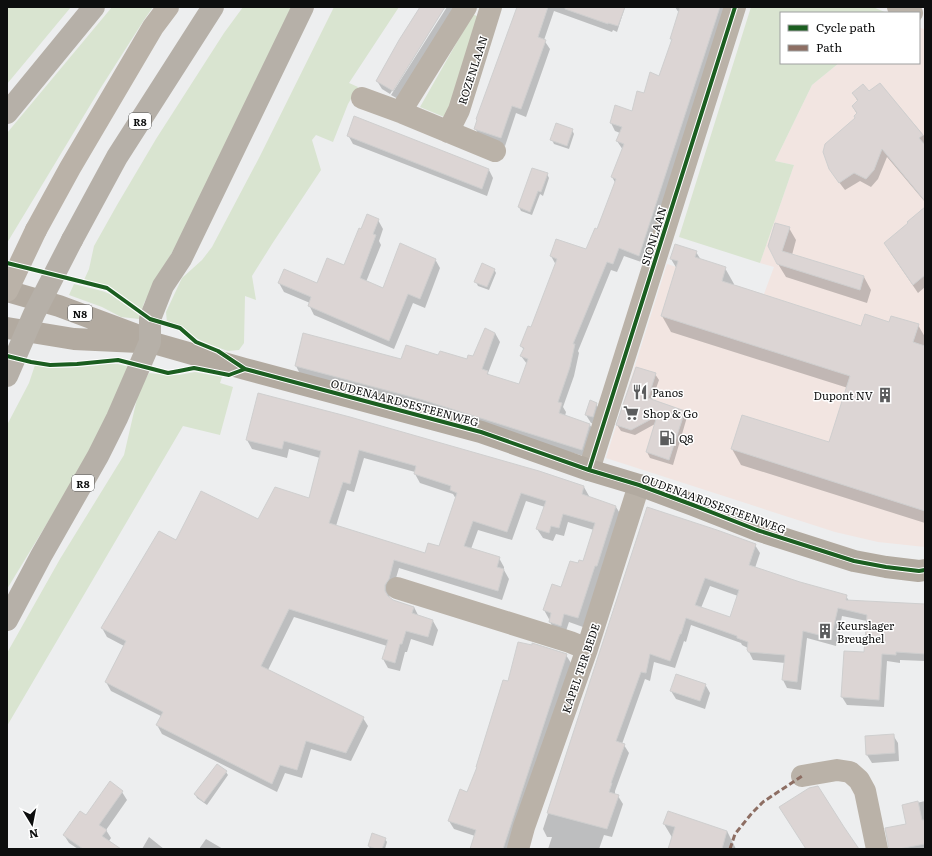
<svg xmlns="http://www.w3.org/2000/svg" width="932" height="856" font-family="Literata,serif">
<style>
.commercial{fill:#f2e5e1}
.green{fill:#d9e4d0}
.shadow{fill:#0003;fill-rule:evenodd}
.building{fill:#dcd5d4;stroke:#cfcfcf;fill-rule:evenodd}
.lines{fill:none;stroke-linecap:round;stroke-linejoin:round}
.minor{stroke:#bab2a8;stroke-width:22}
.major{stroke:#b2aaa0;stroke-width:22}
.highway{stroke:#b6b0a8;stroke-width:22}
.minor-bridge{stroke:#bab2a8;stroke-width:22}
.highway-bridge{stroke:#b6b0a8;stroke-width:22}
.quiet{stroke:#8d6e63;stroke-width:3;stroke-dasharray:6 3;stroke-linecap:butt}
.cycleway-casing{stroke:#fff;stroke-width:6}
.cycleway{stroke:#1b5e20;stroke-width:4}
.labels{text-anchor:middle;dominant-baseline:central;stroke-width:3;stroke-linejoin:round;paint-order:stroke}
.shield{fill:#fff;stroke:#565656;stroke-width:1}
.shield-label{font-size:10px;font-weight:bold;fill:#0d0e0e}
.street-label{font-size:11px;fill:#0d0e0e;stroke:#fff}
.poi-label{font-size:11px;fill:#0d0e0e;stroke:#fff;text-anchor:start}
</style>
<rect width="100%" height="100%" fill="#edeeef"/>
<path class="commercial" d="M 919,27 L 925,30 L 925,547 L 878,542 L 835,532 L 606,458 L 667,264 L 764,294 L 774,267 L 760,263 L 794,165 L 775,161 L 812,85 L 839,63 L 919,63 Z"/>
<path class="green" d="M 7,7 L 71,7 L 7,84 Z
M 112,7 L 153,7 L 144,20 L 100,89 L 7,243 L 7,133 Z
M 243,7 L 296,7 L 210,184 L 144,303 L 142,310 L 112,289 L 84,280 L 89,269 L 94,246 L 117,205 L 156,139 L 224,33 Z
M 334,7 L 399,7 L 349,83 L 358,87 L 348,104 L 333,142 L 316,135 L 312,140 L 321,170 L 272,244 L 252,276 L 256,300 L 245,296 L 244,343 L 239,350 L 228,351 L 208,344 L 196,338 L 184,329 L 167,323 L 166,312 L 182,278 L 202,260 L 212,247 L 260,156 Z
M 751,7 L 873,7 L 887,13 L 781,13 L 781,63 L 839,63 L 812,85 L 775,161 L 794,165 L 760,263 L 679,237 Z
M 473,14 L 480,18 L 449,119 L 420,107 Z
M 74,284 L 102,291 L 110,294 L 140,315 L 139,319 L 121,317 L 102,307 L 69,295 Z
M 109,364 L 118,364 L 130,367 L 123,393 L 65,494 L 7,589 L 7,425 L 29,383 L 35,365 C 56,371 87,366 109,364 Z
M 195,372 L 222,377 L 220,383 L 233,387 L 220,435 L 183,426 L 7,726 L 7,653 L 60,559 L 124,455 L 139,390 L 149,373 L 168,375 L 179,375 Z"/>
<path class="shadow" d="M 426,7 L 445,7 L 390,94 L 382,89 L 377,81 Z
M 447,7 L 456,7 L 398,99 L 391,95 Z
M 518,7 L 625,7 L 617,32 L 613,30 L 612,32 L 554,11 L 544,40 L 550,49 L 526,117 L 516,113 L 505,146 L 480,137 L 475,128 Z
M 675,7 L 727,7 L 644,263 L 624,256 L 617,272 L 611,270 L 578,351 L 579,353 L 574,376 L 563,407 L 566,412 L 565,416 L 590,425 L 595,433 L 587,457 L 300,374 L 296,366 L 402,361 L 439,356 L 467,360 L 474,357 L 495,333 L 500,342 L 488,373 L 489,376 L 520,385 L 527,364 L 521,356 L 524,350 L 521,346 L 532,329 L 556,265 L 551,256 L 587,251 L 598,230 L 616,184 L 612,177 L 623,150 L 617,141 L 620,133 L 615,131 L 611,123 L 632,112 L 644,95 L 660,77 L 673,41 L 671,38 L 679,13 Z
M 880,84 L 925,137 L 925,202 L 887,157 L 878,179 L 871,187 L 860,181 L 845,190 L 835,177 L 857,114 L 853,107 L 858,102 L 853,93 L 869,93 Z
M 572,130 L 574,134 L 569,149 L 554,144 L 552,140 Z
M 348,135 L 489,170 L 493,178 L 487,196 L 353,144 Z
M 547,174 L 549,178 L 543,196 L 540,194 L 532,215 L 521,211 L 519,207 Z
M 925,209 L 925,287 L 918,293 L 890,252 Z
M 378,220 L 383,229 L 379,241 L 381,245 L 366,282 L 384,289 L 435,259 L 440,268 L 425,308 L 413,303 L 394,349 L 314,315 L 309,305 L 310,303 L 284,292 L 279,283 L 317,284 L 345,266 L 361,230 Z
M 789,228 L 796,240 L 792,255 L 864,277 L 871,290 L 867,303 L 786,277 L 778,264 Z
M 696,252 L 701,260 L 725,268 L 734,284 L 734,286 L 862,327 L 889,324 L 918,325 L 925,337 L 925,523 L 741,465 L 732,449 L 830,444 L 848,388 L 671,332 L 662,316 L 677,269 L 671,259 Z
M 494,269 L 496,273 L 489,290 L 478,286 L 476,282 Z
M 655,374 L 659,380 L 652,400 L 684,411 L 687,417 L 673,465 L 650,458 L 647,452 L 655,424 L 635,435 L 621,431 L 617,425 Z
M 259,394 L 535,471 L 584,487 L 589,496 L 588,498 L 616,507 L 621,515 L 583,627 L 569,622 L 565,634 L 555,631 L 550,622 L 551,619 L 549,619 L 544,610 L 579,565 L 584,563 L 594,530 L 568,522 L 564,536 L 556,534 L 553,541 L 543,538 L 537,529 L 545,507 L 526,501 L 512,540 L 478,530 L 471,549 L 499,558 L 504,567 L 504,570 L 509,579 L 502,600 L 399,568 L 393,588 L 390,594 L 389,599 L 393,601 L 414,607 L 419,617 L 433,621 L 438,630 L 433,646 L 411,639 L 407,652 L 405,652 L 400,671 L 388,668 L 383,659 L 387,646 L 294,617 L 268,670 L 363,718 L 368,726 L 351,761 L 311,749 L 302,778 L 285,773 L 277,792 L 162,734 L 157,725 L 161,716 L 111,691 L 106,682 L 124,646 L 107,637 L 102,628 L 177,541 L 259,521 L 309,499 L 320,458 L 289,449 L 287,458 L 252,449 L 247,440 ZM 364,458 L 415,472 L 415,474 L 420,483 L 453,494 L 456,499 L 439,547 L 425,554 L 336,526 L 347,490 L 354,492 Z
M 596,404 L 601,412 L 597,425 L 591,423 L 586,415 Z
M 648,508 L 755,545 L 760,553 L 755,568 L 799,583 L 846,596 L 849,601 L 901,604 L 901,603 L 925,605 L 925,661 L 900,660 L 900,663 L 887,661 L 884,707 L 847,705 L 842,697 L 845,652 L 865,653 L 867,621 L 842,616 L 836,646 L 807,638 L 801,690 L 787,688 L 783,680 L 785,663 L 753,660 L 749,652 L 748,648 L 742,645 L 741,643 L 691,625 L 686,642 L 684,641 L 675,668 L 654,662 L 650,681 L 645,679 L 622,744 L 624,745 L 629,753 L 615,791 L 615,795 L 618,796 L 623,804 L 612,837 L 604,835 L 599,849 L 548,849 L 552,837 L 547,837 L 543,829 ZM 710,586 L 738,596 L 731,618 L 701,608 Z
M 566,655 L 571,663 L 510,849 L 471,849 L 475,836 L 454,829 L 449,821 L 468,793 L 509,683 Z
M 705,684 L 710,693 L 705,709 L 676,699 L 671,691 Z
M 893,735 L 898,743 L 899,761 L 872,763 L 867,755 Z
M 226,772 L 228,775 L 207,805 L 197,798 L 195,794 Z
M 122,792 L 127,800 L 106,830 L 111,838 L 109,841 L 120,849 L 78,849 L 69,843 L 64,835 L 86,816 Z
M 925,801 L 925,849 L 890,849 L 907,825 L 904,806 Z
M 664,824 L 727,831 L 736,849 L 669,849 L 673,839 Z
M 149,837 L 164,849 L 142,849 Z
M 206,839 L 223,849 L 199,849 Z
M 385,839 L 387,842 L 385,849 L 370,849 L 369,846 Z"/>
<path class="building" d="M 420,7 L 445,7 L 393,91 L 376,81 L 399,40 Z
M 517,7 L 548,7 L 538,37 L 546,40 L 521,109 L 512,106 L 501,138 L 474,129 L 477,120 L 476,119 Z
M 565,7 L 625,7 L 618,26 L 608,23 L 608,24 L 565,9 Z
M 680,7 L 720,7 L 639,256 L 619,248 L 613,264 L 607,262 L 573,344 L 575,344 L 570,367 L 558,402 L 562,403 L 559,413 L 590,424 L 582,450 L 423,400 L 295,366 L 303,333 L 401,359 L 406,345 L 438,355 L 440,351 L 467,359 L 468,355 L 473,356 L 485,328 L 495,333 L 482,369 L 488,371 L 487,374 L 519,384 L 528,359 L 520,356 L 524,348 L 520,346 L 528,326 L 531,327 L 557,259 L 550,256 L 556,239 L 586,249 L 595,228 L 597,229 L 616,179 L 611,177 L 624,144 L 616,141 L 622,127 L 610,123 L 615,105 L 632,111 L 637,91 L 644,93 L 650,72 L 659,76 L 672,39 L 670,39 Z
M 880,83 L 923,135 L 919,138 L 925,145 L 925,201 L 882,149 L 874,170 L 866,179 L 854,173 L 839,183 L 829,169 L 823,152 L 825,144 L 855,118 L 854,116 L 857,113 L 852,106 L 858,100 L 852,93 L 863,84 L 869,91 Z
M 354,116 L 489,169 L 482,189 L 347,136 Z
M 556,123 L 573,129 L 567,146 L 550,140 Z
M 532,168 L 548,173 L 541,192 L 538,191 L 530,212 L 518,207 Z
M 925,207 L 925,275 L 913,285 L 884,243 L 908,223 L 907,222 Z
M 367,214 L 379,219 L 373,234 L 376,235 L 360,278 L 383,288 L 400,243 L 436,259 L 420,299 L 408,294 L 389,341 L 308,306 L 311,297 L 278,283 L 284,269 L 317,283 L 327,258 L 344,265 L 359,228 L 361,229 Z
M 775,223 L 790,227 L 782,251 L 864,276 L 860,290 L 777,264 L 768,246 Z
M 675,244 L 697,251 L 695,257 L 726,267 L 722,281 L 861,326 L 865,314 L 889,322 L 891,316 L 919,324 L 913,342 L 925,346 L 925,511 L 731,449 L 742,415 L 829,442 L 850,376 L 661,316 L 678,261 L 670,259 Z
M 482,263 L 495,269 L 487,287 L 474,282 Z
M 636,367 L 656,373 L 648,398 L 685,411 L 669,460 L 646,452 L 657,416 L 631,430 L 616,425 Z
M 258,393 L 350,417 L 539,471 L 584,486 L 582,494 L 616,506 L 597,566 L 595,566 L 578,618 L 564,614 L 561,626 L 549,622 L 551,613 L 543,610 L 552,584 L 561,587 L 570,561 L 578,563 L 579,560 L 583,561 L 595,523 L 563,514 L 559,528 L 551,526 L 549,533 L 536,529 L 546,501 L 521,493 L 507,532 L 473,521 L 464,546 L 500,557 L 497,567 L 504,569 L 498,591 L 394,560 L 389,579 L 385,585 L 385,591 L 388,596 L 393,600 L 414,607 L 412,613 L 433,620 L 428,637 L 406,631 L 402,644 L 400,644 L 395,663 L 382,659 L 388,640 L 289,609 L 261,666 L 364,717 L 346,753 L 306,741 L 297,770 L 280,765 L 272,784 L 156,725 L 163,712 L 105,682 L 126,641 L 101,628 L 159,531 L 176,540 L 201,491 L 258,519 L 275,487 L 309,498 L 321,451 L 284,441 L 282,449 L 246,440 ZM 359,450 L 416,466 L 414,474 L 451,486 L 450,490 L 457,493 L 439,546 L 428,543 L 425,553 L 329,523 L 343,482 L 350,484 Z
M 590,400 L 597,403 L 593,417 L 585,415 Z
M 647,507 L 717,530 L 756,544 L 749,565 L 800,582 L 847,595 L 846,600 L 925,604 L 925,654 L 896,652 L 896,655 L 882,654 L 879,700 L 841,697 L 844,651 L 864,652 L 867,615 L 838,608 L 831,638 L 803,631 L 797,682 L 782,680 L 785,655 L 748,652 L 748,651 L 747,650 L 748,642 L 737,638 L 737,636 L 686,618 L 681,634 L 680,634 L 670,661 L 650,654 L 646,673 L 641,672 L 616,741 L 625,744 L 611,783 L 612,783 L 609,792 L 619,795 L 607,829 L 547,813 ZM 705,578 L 739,590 L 730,617 L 695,605 Z
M 518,642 L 532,645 L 532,643 L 567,654 L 503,849 L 470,849 L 476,830 L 448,821 L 460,789 L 467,792 L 477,767 L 476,767 L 503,680 L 508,681 Z
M 676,674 L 706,684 L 700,701 L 670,691 Z
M 894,734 L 895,753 L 866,755 L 865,736 Z
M 217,764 L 227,771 L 204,802 L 194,794 Z
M 110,781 L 123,791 L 99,825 L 107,830 L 102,836 L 121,849 L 83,849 L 63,835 L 80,811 L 86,815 Z
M 818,786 L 844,827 L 859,849 L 806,849 L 779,807 L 809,788 Z
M 918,801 L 922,820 L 925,820 L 925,844 L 899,849 L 889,849 L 885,828 L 906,824 L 902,805 Z
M 668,811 L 727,831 L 722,849 L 668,849 L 675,827 L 663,824 Z
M 372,833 L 386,838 L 382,849 L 376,849 L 368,846 Z"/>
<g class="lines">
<path class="minor" d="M 898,7 L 912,13
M 362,98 L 403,113 L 406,103 L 466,7
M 403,113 L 495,151
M 448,132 L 459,110 L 491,7
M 36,230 L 70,168 L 153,27 L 168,7
M 589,470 L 735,7
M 397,588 L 570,642 L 587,649
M 802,776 L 837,770 L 850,772 L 859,780 L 865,791 L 877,849
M 518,849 L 524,827 L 587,649 L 639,485"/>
<path class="major" d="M 7,291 L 59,306 L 134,334 L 150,342 L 245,369 L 481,432 L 589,470 L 639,485 L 693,505 L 757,530 L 854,561 L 886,567 L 919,571 L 925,570
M 7,328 L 74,339 L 139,342"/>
<path class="highway" d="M 7,113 L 94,7
M 72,240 L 117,157 L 213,7
M 7,620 L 41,556 L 98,456 L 117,418 L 150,342 L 150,319 L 163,286 L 181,259 L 303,7"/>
<path class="minor-bridge" d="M 7,291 L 36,230"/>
<path class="highway-bridge" d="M 7,376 L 34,314 L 72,240"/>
<path class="quiet" d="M 730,849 L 735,834 L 752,813 L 763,802 L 802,776"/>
<defs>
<path id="cycleway" d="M 7,263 L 107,288 L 150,319 L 180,328 L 196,342 L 218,351 L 245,369 L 481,432 L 589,470 L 639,485 L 693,505 L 757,530 L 854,561 L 886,567 L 919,571 L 925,570
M 7,356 L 31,362 L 50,365 L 77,364 L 118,360 L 168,373 L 179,371 L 194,368 L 229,375 L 245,369
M 589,470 L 735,7"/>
</defs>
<use href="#cycleway" class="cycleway-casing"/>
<use href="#cycleway" class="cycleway"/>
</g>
<defs>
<symbol id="restaurant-bare" viewBox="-9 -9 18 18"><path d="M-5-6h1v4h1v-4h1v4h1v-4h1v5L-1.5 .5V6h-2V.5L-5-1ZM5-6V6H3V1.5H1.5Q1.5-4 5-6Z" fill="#5b5c5d" stroke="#fff" stroke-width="2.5" paint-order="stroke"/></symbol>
<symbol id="building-bare" viewBox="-9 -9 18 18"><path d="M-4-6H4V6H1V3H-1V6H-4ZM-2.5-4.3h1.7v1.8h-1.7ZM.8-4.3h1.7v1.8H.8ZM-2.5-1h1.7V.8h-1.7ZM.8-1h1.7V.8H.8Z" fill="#5b5c5d" stroke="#fff" stroke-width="2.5" paint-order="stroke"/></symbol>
<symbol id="supermarket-bare" viewBox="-9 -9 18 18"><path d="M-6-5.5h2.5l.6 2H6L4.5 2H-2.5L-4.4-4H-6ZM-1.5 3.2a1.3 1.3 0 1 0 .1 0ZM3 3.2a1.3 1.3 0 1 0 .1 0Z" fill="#5b5c5d" stroke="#fff" stroke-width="2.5" paint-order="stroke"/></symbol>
<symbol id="fuel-bare" viewBox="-9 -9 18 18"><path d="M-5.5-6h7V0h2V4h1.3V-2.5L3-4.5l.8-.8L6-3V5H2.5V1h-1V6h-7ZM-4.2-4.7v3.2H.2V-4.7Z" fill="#5b5c5d" stroke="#fff" stroke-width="2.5" paint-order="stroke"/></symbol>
</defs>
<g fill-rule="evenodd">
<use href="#restaurant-bare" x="629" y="381" width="22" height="22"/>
<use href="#building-bare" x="874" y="384" width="22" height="22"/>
<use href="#supermarket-bare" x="620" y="402" width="22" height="22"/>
<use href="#fuel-bare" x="656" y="427" width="22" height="22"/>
<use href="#building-bare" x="814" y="620" width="22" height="22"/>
</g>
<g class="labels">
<g class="shield">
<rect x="129" y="113" width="22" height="16" rx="3"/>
<rect x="68" y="305" width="24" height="16" rx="3"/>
<rect x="72" y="475" width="22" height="16" rx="3"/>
</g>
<g class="shield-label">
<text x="140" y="121">R8</text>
<text x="80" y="313">N8</text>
<text x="83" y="483">R8</text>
</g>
<g class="street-label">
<text transform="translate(472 70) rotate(-72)">ROZENLAAN</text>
<text transform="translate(653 236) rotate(-73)">SIONLAAN</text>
<text transform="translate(405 402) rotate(15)">OUDENAARDSESTEENWEG</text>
<text transform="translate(714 503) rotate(20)">OUDENAARDSESTEENWEG</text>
<text transform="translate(580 668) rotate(-71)">KAPEL TER BEDE</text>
</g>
<g class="poi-label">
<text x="652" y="392">Panos</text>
<text x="873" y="395" text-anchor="end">Dupont NV</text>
<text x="643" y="413">Shop &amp; Go</text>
<text x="679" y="438">Q8</text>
<text x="837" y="625">Keurslager<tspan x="837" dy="13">Breughel</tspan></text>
</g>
</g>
<rect width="932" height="856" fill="none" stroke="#0d0e0e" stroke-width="16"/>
<rect x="780" y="12" width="140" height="52" fill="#ffffff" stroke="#9e9f9f"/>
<rect x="788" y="25" width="20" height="6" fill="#1b5e20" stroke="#9e9f9f"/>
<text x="816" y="32" font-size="12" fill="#0d0e0e">Cycle path</text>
<rect x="788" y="45" width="20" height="6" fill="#8d6e63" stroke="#9e9f9f"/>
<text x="816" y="52" font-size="12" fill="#0d0e0e">Path</text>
<g transform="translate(32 824) rotate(170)" stroke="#ffffff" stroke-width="3" paint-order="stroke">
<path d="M0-3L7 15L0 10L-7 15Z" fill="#0d0e0e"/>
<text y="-6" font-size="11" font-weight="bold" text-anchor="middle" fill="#0d0e0e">N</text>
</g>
</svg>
